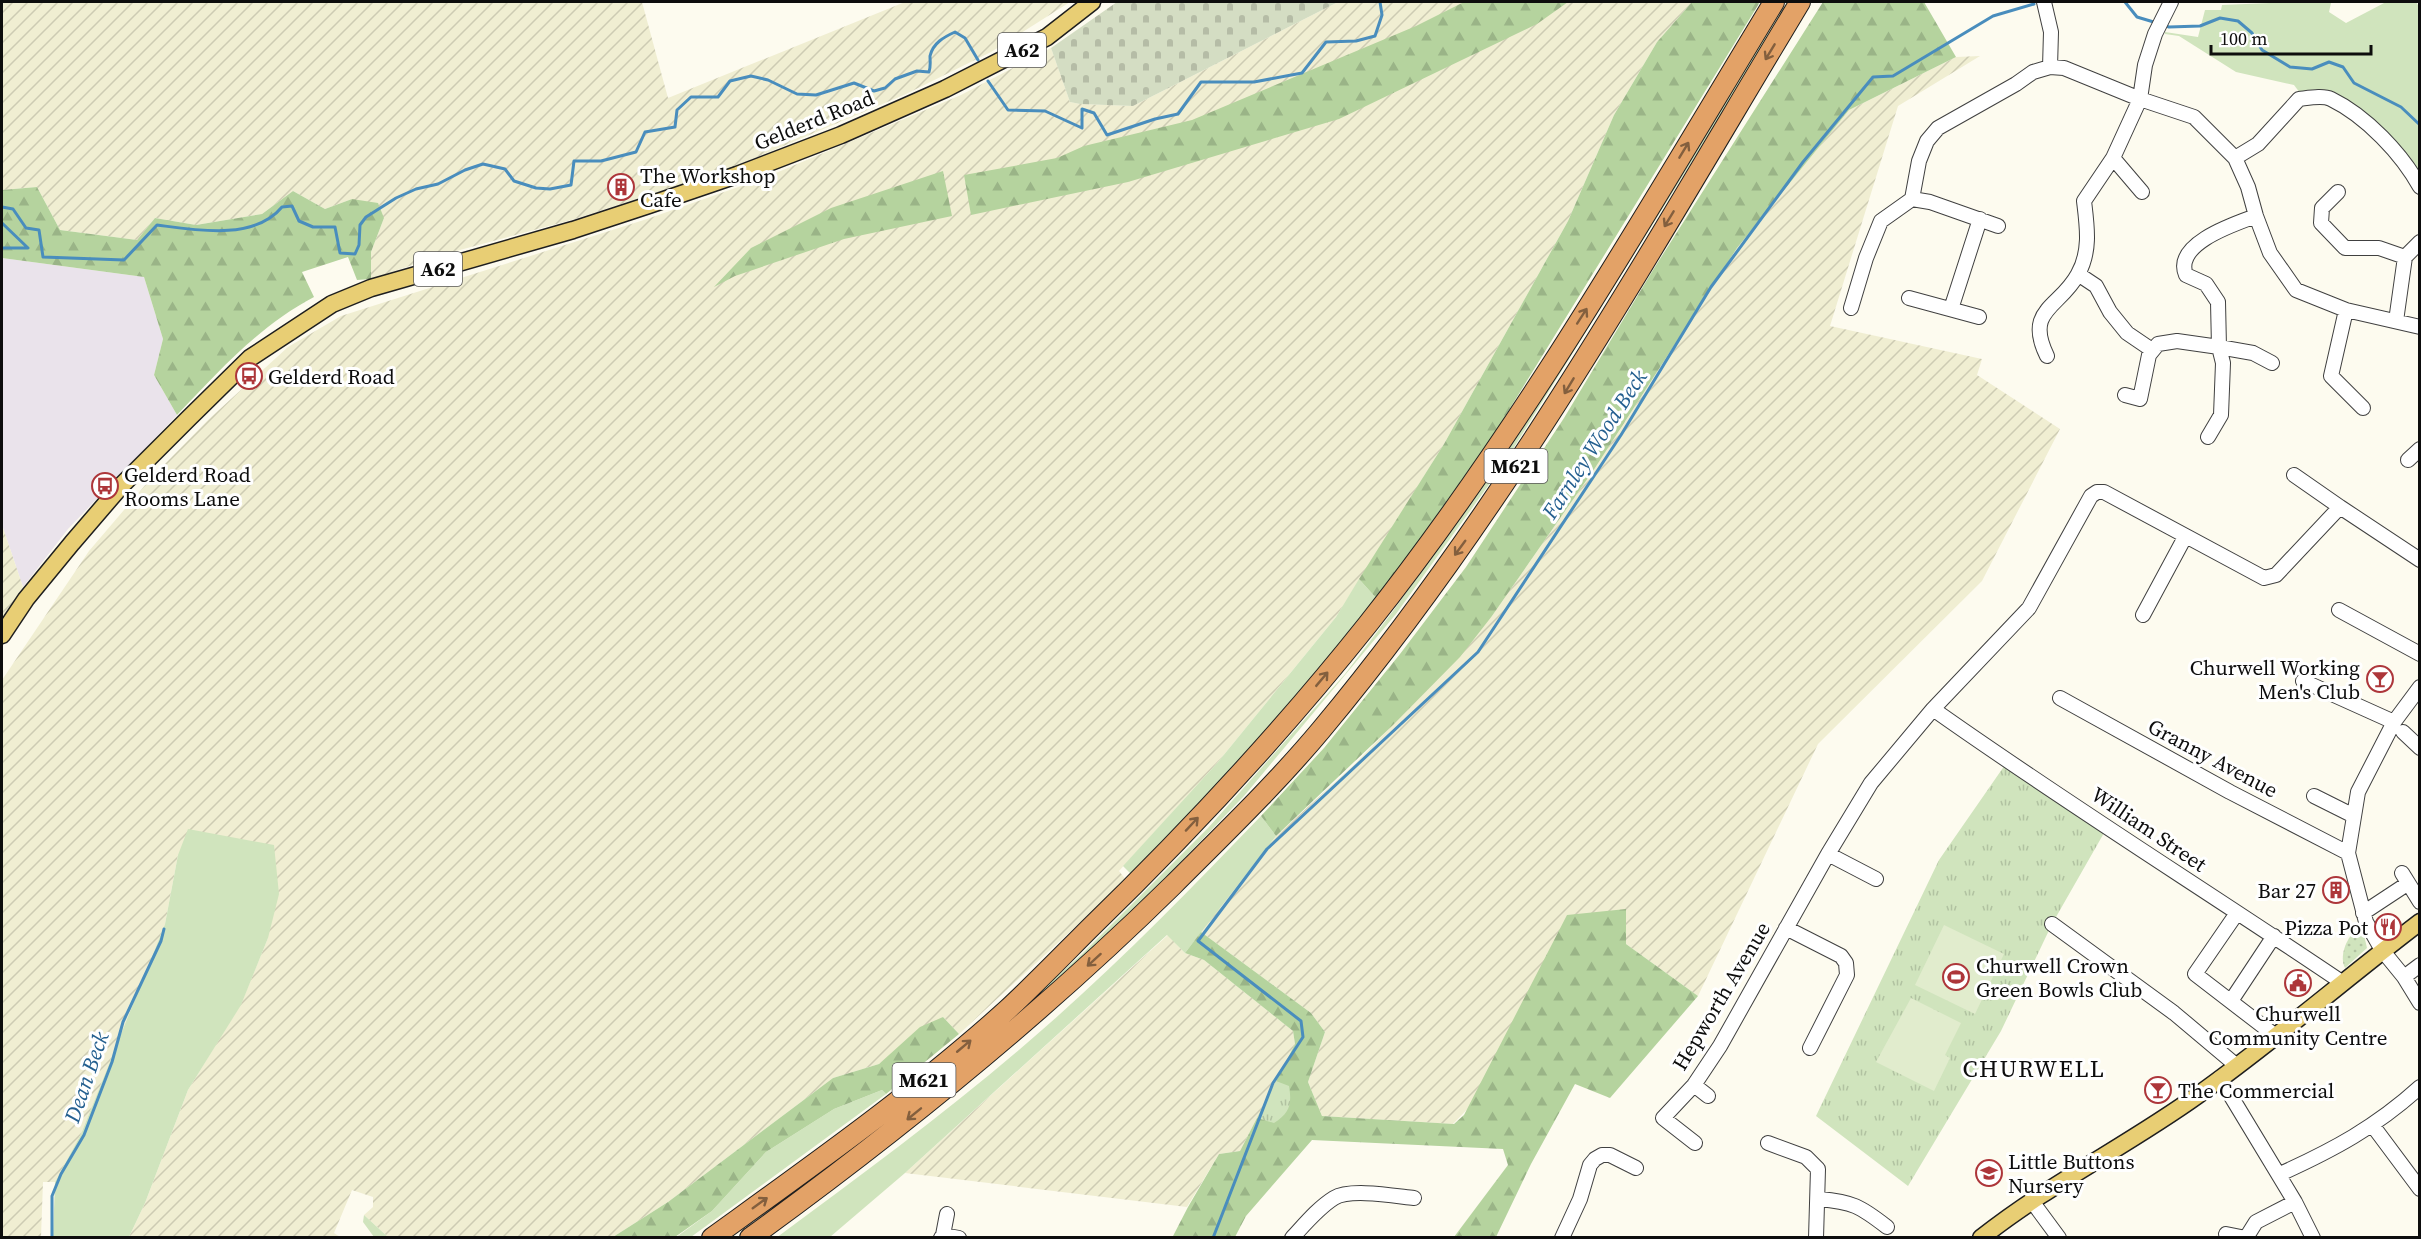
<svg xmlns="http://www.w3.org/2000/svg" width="2421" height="1239" font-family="'Source Serif 4',serif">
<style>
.industrial{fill:#eae3eb}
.farmland{fill:url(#farmland-furrows)}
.grass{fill:#d0e4bd}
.forest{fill:url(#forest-firs)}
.cemetery{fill:url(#cemetery-stones)}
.park{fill:url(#park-tufts)}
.garden{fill:url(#garden-dots)}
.pitch{fill:#e1eccd}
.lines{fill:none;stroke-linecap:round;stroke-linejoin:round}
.stream{stroke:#498dbd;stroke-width:3}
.minor-casing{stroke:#404040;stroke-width:16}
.major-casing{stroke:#1e1e1e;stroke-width:19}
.highway-casing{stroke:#1e1e1e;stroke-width:22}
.minor{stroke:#fff;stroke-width:14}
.major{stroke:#e8ce74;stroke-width:16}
.highway{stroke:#e3a267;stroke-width:20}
.oneway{stroke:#835f3e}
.labels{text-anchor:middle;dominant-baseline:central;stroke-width:6;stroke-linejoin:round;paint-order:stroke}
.shield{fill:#fff;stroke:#565656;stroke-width:1.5}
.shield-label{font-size:20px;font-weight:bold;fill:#0d0d0d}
.street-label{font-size:21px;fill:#0d0d0d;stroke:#fff}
.poi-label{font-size:21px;fill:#0d0d0d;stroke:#fff;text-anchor:start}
.water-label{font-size:22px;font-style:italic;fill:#256090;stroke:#fff}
.quarter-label{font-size:24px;letter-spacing:1.5px;fill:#0d0d0d;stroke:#fff}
</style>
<defs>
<pattern id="farmland-furrows" width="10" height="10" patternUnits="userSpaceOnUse" patternTransform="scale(1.5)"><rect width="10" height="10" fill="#f0eed2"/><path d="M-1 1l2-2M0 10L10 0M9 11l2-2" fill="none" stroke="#cdcbb3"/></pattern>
<pattern id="forest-firs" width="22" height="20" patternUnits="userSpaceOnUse" patternTransform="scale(1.5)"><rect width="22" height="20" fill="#b5d39e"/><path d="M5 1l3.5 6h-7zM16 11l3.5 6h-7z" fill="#9ab487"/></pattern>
<pattern id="cemetery-stones" width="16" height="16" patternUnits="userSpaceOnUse" patternTransform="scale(1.5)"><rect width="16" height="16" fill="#d4ddc3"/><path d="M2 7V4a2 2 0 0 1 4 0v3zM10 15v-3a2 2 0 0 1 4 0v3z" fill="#b5bca6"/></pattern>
<pattern id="park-tufts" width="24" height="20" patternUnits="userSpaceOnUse" patternTransform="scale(1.5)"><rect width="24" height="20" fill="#d0e4bd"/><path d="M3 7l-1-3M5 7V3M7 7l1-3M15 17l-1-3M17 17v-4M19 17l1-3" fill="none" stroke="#b1c2a1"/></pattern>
<pattern id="garden-dots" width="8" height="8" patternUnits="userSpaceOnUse" patternTransform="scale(1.5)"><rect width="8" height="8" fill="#d0e4bd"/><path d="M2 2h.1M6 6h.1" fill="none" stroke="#b1c2a1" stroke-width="1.8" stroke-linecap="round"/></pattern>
</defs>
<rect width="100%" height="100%" fill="#fdfbef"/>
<path class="industrial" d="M 2,258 L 144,277 L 163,339 L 154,375 L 177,415 L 68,529 L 23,587 L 2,525 Z"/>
<path class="farmland" d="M 2,2 L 642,2 L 668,98 L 905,2 L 1070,2 L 991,52 L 906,94 L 729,169 L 575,219 L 445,254 L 371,279 L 371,252 L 384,218 L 352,199 L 325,209 L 293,191 L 262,214 L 196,225 L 155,218 L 137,240 L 60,230 L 37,187 L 2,190 Z
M 1338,2 L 1692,2 L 1657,42 L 1614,115 L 1568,221 L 1444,444 L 1336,617 L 1218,762 L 1119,871 L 1126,880 L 959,1034 L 943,1017 L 879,1064 L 833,1078 L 668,1202 L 613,1237 L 388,1237 L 364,1215 L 373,1207 L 373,1197 L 352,1190 L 334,1233 L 340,1237 L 129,1237 L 145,1203 L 188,1090 L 241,1004 L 268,938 L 178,855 L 165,924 L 81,1134 L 55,1182 L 43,1182 L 41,1237 L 2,1238 L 2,680 L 89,551 L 153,476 L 209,419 L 288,347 L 341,316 L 647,219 L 764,178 L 961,95 L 1051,48 L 1070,102 L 1080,104 L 1133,106 Z
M 1980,56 L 1898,106 L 1830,326 L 1982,359 L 1977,375 L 2060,429 L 1982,581 L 1818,744 L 1698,996 L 1626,944 L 1453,1124 L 1322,1116 L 1308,1082 L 1325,1032 L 1311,1013 L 1201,932 L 1276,836 L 1356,763 L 1424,692 L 1492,616 L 1595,468 L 1737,248 L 1849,110 L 1956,57 Z
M 2,525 L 23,587 L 2,619 Z
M 1168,935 L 1185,953 L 1204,960 L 1293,1031 L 1295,1044 L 1240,1151 L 1219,1154 L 1187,1207 L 905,1173 Z"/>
<path class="grass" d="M 1787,2 L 1791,2 L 1503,465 L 1396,614 L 1244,796 L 1146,898 L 1084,958 L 1013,1021 L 877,1133 L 732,1237 L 725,1238 L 1011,1017 L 1082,954 L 1208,828 L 1345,674 L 1393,611 L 1508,450 Z
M 2292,2 L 2331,3 L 2329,12 L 2346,23 L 2386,2 L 2416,2 L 2420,8 L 2419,175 C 2405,147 2361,104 2332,92 C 2322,88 2309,89 2300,93 L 2294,85 L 2236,72 L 2179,36 L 2165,34 L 2165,32 L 2198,37 L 2205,10 L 2221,10 L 2222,5 Z
M 1359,579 L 1377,599 L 1308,686 L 1229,776 L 1133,876 L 1123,866 L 1218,762 L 1336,617 Z
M 1261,816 L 1276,836 L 1185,953 L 1167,935 L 905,1173 L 830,1237 L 776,1238 C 861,1175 947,1112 1027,1043 C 1110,972 1185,895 1261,816 Z
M 188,829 L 274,845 L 279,894 L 268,938 L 241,1005 L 188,1090 L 145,1203 L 129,1237 L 53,1237 L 55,1182 L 81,1134 L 165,924 L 178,855 Z
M 882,1090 L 886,1094 L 691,1237 L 675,1238 L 712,1211 L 766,1152 L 834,1109 Z
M 364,1215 L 388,1237 L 374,1237 L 363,1222 Z"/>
<path class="forest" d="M 1464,2 L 1568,2 L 1537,24 L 1339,119 L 1128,182 L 971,215 L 964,175 L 1057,158 L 1084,146 L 1192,120 L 1416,26 Z
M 1692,2 L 1760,2 L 1493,436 L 1377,599 L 1359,579 L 1444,444 L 1568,221 L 1614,115 L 1657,42 Z
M 1823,2 L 1924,2 L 1956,57 L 1849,110 L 1737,248 L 1595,468 L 1492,616 L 1460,657 L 1393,725 L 1276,836 L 1261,816 L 1324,748 L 1400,654 L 1466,567 L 1564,418 L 1653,270 Z
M 943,171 L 952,216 L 844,239 L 735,276 L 714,287 L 751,248 L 831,208 Z
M 37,187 L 60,230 L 137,240 L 155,218 L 196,225 L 262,214 L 293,191 L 325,209 L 352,199 L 378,203 L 384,218 L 371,252 L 371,279 L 357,280 L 348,257 L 302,272 L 314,297 C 259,326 219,371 177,415 L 154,375 L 163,339 L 144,277 L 2,258 L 2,190 Z
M 1626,909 L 1626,944 L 1698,996 L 1610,1098 L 1575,1084 L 1531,1164 L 1496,1237 L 1454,1237 L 1508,1165 L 1503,1149 L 1312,1140 L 1246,1216 L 1235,1237 L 1172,1238 L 1188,1207 L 1219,1154 L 1240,1151 L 1295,1044 L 1293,1031 L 1204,960 L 1185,953 L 1201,932 L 1311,1013 L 1325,1032 L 1308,1082 L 1322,1116 L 1454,1124 L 1464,1115 L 1567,915 Z
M 943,1017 L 959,1034 L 886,1094 L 882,1090 L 834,1109 L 766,1152 L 712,1211 L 675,1237 L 613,1237 L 668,1202 L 833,1078 L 879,1064 L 920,1027 Z"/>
<path class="cemetery" d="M 1117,2 L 1338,2 L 1133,106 L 1080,104 L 1070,102 L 1051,48 Z"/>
<path class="park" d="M 2007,762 L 2108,826 L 2052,924 L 2001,1031 L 1908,1186 L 1816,1116 L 1939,860 Z
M 1276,1081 L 1289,1086 C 1292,1104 1290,1113 1274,1123 L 1257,1118 Z"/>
<path class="garden" d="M 2355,931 L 2360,931 L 2364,935 L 2367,948 L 2345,968 C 2339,957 2346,939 2355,931 Z"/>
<path class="pitch" d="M 1944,925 L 2004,954 L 1975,1014 L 1915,985 Z
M 1911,998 L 1961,1023 L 1945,1055 L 1950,1058 L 1934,1091 L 1876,1062 Z"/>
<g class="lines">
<path class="stream" d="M 2125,2 L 2137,17 L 2157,23
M 2163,25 L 2169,27 L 2200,26 L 2220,18 L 2238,21 L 2252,33 L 2262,50 L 2290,67 L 2312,69 L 2329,62 L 2343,67 L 2354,83 L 2401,107 L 2420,125
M 988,81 L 1008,110 L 1045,111 L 1082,128 L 1082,109 L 1094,113 L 1107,135 L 1155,119 L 1178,114 L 1201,82 L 1254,82 L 1302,73 L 1326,42 L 1356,41 L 1375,36 L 1382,15 L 1380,2
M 2,207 L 13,209 L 26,228 L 39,230 L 43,257 L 124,260 L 157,225 C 195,230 254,241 282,207 L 292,206 L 299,221 L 313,227 L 335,227 L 340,253 L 355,254 L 359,245 L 360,225 L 366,217 L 396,198 L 416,189 L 438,184 L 465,170 L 483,164 L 505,169 L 514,181 L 536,188 L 550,189 L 571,185 L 574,161 L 601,161 L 636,152 L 645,132 L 675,127 L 677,110 L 691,97 L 718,97 L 730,81 L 751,76 L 768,80 L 797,94 L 816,95 L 854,83 L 874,91 L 885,88 L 895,79 L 917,71 L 929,72 C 931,66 930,62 930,56 C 933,43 944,37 955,32 L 965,38 L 978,60
M 2,223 L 28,248 L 2,248
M 52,1238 L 52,1196 L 61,1174 L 84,1135 L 112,1062 L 123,1022 L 161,941 L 164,929
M 1213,1238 L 1273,1083 L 1303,1037 L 1301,1021 L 1198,941 L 1267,849 L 1478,652 L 1621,435 L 1711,287 L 1803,162 L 1873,77 L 1893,76 L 1993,16 L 2034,4"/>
<defs>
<path id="minor" d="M 2044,2 L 2051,32 L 2050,67
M 2113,158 L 2142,192
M 2235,158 L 2258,144 L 2299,99 C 2308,98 2323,95 2331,99 C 2366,116 2402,154 2420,187
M 2338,192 L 2322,208 L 2321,223 L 2345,248 L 2379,248 L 2405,257
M 1912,199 L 1930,202 L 1998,226
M 2256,216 C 2234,224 2173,244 2186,275 L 2206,284 L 2218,302 L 2219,347 L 2253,353 L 2272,363
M 2078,274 L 2096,286 L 2110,312 L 2127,333 L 2152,350
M 1909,298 L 1979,317
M 1851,308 L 1866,258 L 1881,221 L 1912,199 L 1919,161 L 1927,141 L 1938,128 L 2016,84 L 2033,72 L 2050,67 L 2064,68 L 2140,99 L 2194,117 L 2235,158 L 2248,187 L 2256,216 L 2270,253 L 2296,290 L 2346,310 L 2420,327
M 1951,309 L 1980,219
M 2346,310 L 2331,376 L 2363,408
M 2396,321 L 2405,257 L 2420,242
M 2047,356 C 2024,309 2060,308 2078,274 C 2091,251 2087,226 2084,201 L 2113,158 L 2140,99 L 2145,65 L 2155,34 L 2171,2
M 2125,395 L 2140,399 L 2149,355 L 2158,344 L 2177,341 L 2219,347 L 2223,363 L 2221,415 L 2208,437
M 2408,460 L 2420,449
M 2294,475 L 2340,507
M 2339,610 L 2420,654
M 2143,615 L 2185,537
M 2303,681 L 2394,722
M 2420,687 L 2394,722 L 2358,792 L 2348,853 L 2366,922 L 2382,950 L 2404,977 L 2420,1003
M 2060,698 L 2230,792 L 2348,853
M 1933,709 C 2067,804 2207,891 2343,983
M 2403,732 L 2420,748
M 2314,796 L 2354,816
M 1828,854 L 1876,879
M 2402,873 L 2420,902
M 2237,913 L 2195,974 L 2277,1037
M 2363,913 L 2407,884
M 2052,924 L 2174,1013 L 2237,1066
M 1786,928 L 1841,956 L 1846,963 L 1847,975 L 1810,1048
M 2404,977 L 2420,965
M 2231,1001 L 2274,936
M 2220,1078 L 2295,1202
M 1694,1085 L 1708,1096
M 2373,1126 L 2420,1189
M 1695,1143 L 1663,1118 L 1694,1085 L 1720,1046 L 1828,854 L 1871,783 L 1933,709 L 2029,608 L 2091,496 L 2097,492 L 2104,492 L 2264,578 L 2276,575 L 2340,507 L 2420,560
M 1768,1143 L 1806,1157 L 1818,1169 L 1816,1238
M 2280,1174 C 2333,1150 2376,1127 2420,1087
M 1819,1199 C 1853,1202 1860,1206 1887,1227
M 2031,1200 L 2059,1238
M 2226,1234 L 2246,1238 L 2256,1222 L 2295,1202 L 2313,1238
M 943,1235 L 947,1214
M 941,1238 L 943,1235 L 959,1238
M 1292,1238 C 1305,1224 1318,1208 1334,1198 C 1350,1188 1395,1196 1414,1198
M 1562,1238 L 1580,1199 L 1590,1165 L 1595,1159 L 1602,1155 L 1610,1155 L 1636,1168"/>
<path id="major" d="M 2,635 L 26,599 L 72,543 L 121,486 L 189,418 L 250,358 L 332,304 L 371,288 L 573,230 L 649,205 L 737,175 L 841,135 L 945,89 L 1047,37 L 1092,2
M 1981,1238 C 2049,1184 2127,1146 2198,1095 C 2274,1041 2345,979 2420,922"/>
<path id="highway" d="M 712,1238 C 813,1165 915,1093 1007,1010 C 1035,984 1062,956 1089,929 C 1188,833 1282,732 1368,624 C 1522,430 1646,213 1774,2
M 750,1238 C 899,1130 1042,1014 1173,885 C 1224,834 1275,785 1321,730 C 1508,506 1650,251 1800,2"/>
</defs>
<use href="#minor" class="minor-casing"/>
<use href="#major" class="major-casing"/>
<use href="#highway" class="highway-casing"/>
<use href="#minor" class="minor"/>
<use href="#major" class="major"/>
<use href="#highway" class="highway"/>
</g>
<defs><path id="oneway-shaft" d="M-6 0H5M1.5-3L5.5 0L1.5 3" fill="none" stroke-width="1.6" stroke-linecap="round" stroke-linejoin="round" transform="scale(1.5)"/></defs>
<g class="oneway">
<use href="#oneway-shaft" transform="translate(1770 52) rotate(121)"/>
<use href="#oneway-shaft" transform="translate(1684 150) rotate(-59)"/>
<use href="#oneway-shaft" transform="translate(1669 219) rotate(121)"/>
<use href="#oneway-shaft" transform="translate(1582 316) rotate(-57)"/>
<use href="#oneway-shaft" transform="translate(1569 386) rotate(121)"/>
<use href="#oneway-shaft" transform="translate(1460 548) rotate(126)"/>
<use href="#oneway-shaft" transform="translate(1322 679) rotate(-50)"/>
<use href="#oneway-shaft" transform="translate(1192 824) rotate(-47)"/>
<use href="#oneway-shaft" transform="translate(1094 960) rotate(138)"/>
<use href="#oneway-shaft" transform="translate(964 1046) rotate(-40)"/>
<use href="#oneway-shaft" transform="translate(914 1114) rotate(141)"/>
<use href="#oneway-shaft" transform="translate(760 1203) rotate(-36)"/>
</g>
<defs>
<symbol id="building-ring" viewBox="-11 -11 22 22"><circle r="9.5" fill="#fff" stroke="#ad363a" stroke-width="1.5"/><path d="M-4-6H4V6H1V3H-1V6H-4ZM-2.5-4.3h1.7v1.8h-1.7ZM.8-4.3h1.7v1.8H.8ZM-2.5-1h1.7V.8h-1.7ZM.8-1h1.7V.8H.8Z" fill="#ad363a"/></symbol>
<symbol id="bus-ring" viewBox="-11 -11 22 22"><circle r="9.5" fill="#fff" stroke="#ad363a" stroke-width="1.5"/><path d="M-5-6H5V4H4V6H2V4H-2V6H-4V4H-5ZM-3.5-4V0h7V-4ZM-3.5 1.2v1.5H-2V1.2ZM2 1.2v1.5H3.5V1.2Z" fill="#ad363a"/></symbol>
<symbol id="bar-ring" viewBox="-11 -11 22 22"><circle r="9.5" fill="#fff" stroke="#ad363a" stroke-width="1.5"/><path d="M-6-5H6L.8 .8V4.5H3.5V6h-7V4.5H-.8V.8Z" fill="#ad363a"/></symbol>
<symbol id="restaurant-ring" viewBox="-11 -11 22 22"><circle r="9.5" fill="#fff" stroke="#ad363a" stroke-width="1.5"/><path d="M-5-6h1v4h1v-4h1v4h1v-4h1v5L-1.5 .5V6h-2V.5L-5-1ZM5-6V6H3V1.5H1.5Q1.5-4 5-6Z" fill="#ad363a"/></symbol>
<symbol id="stadium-ring" viewBox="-11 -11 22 22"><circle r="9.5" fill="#fff" stroke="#ad363a" stroke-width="1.5"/><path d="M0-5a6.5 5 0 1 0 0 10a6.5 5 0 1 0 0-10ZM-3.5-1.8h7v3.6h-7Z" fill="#ad363a"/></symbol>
<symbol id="civic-ring" viewBox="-11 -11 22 22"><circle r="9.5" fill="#fff" stroke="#ad363a" stroke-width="1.5"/><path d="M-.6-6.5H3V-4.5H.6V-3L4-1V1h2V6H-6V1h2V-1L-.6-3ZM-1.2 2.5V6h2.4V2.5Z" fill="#ad363a"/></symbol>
<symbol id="school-ring" viewBox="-11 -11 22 22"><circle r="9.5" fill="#fff" stroke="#ad363a" stroke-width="1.5"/><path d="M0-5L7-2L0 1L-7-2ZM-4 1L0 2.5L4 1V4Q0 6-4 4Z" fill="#ad363a"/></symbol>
</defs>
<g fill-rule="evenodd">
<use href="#building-ring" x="606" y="172" width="30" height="30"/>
<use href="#bus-ring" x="234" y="361" width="30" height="30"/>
<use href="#bus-ring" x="90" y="471" width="30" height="30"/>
<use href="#bar-ring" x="2365" y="664" width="30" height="30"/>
<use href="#building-ring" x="2321" y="875" width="30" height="30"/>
<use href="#restaurant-ring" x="2373" y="912" width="30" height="30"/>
<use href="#stadium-ring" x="1941" y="962" width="30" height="30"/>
<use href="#civic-ring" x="2283" y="968" width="30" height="30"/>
<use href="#bar-ring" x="2143" y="1075" width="30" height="30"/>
<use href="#school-ring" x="1974" y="1158" width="30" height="30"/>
</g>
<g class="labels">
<g class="shield">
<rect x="998" y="33" width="48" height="34" rx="4.5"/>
<rect x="414" y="252" width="48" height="34" rx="4.5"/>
<rect x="1484.5" y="449" width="63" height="34" rx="4.5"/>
<rect x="892.5" y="1063" width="63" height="34" rx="4.5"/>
</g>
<g class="shield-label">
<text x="1022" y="50">A62</text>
<text x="438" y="269">A62</text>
<text x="1516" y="466">M621</text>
<text x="924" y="1080">M621</text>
</g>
<g class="street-label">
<text transform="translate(814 120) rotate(-22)">Gelderd Road</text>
<text transform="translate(2213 758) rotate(28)">Granny Avenue</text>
<text transform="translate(2149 829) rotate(34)">William Street</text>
<text transform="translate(1721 996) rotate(-59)">Hepworth Avenue</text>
</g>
<g class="poi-label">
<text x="640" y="175">The Workshop<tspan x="640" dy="24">Cafe</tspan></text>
<text x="268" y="376">Gelderd Road</text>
<text x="124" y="474">Gelderd Road<tspan x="124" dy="24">Rooms Lane</tspan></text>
<text x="2360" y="667" text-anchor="end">Churwell Working<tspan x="2360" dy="24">Men's Club</tspan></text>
<text x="2316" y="890" text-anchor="end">Bar 27</text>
<text x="2368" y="927" text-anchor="end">Pizza Pot</text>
<text x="1976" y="965">Churwell Crown<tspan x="1976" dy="24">Green Bowls Club</tspan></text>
<text x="2298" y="1013" text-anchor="middle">Churwell<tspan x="2298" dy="24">Community Centre</tspan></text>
<text x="2178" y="1090">The Commercial</text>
<text x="2008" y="1161">Little Buttons<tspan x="2008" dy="24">Nursery</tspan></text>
</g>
<g class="water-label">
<text transform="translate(1594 444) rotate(-57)">Farnley Wood Beck</text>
<text transform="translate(86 1077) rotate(-71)">Dean Beck</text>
</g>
<g class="quarter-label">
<text x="2034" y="1068">CHURWELL</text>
</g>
</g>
<rect width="2421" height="1239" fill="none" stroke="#0d0d0d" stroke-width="6"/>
<path d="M2211 45v9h160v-9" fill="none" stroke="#0d0d0d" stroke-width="3"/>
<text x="2220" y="45" font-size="18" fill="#0d0d0d" stroke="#ffffff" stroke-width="4.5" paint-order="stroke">100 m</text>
</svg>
